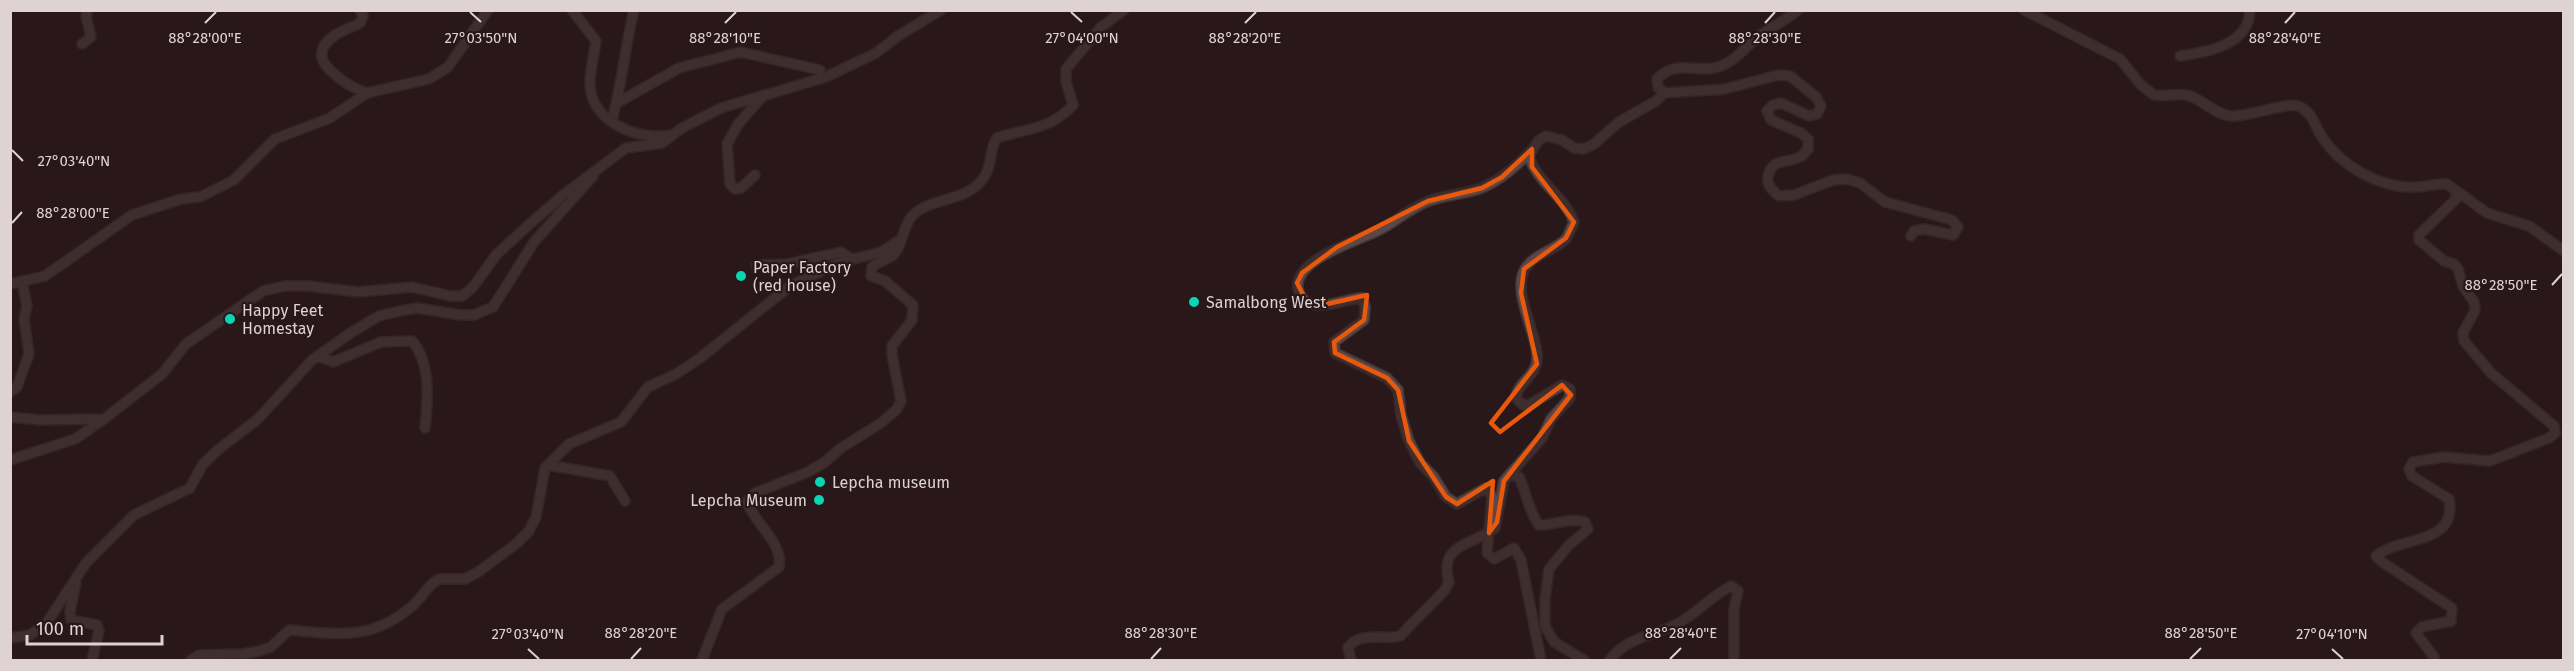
<svg xmlns="http://www.w3.org/2000/svg" width="2574" height="671" font-family="'Fira Sans',sans-serif">
<style>
.lines{fill:none;stroke-linecap:round;stroke-linejoin:round}
.minor-casing{stroke:#423535;stroke-width:12}
.minor{stroke:#5b4747;stroke-width:9}
.marked{fill:none;stroke:#e8590c;stroke-width:4.5;stroke-linejoin:round}
.ticks{fill:none;stroke:#ded2d2;stroke-width:2}
.poi-dot{fill:#09d5b5;stroke:#291819;stroke-width:2}
.labels{text-anchor:middle;dominant-baseline:central;stroke-width:4.5;stroke-linejoin:round;paint-order:stroke}
.poi-label{font-size:16px;fill:#ded2d2;stroke:#291819;text-anchor:start}
.ticks-label{font-size:15px;text-anchor:middle;fill:#ded2d2;stroke:#291819;stroke-width:4.5;stroke-linejoin:round;paint-order:stroke}
</style>
<rect width="100%" height="100%" fill="#291819"/>
<g class="lines">
<defs>
<path id="minor" d="M 360,10 L 363,16 L 360,23 C 347,30 332,33 324,46 C 312,66 352,88 367,93
M 572,10 L 596,41 C 594,55 590,70 590,84 C 591,123 639,141 672,135
M 2024,10 L 2120,59 L 2141,85 L 2154,95 C 2167,97 2177,92 2190,96 C 2204,101 2216,115 2231,116 C 2248,117 2286,102 2298,106 C 2313,112 2314,125 2322,137 C 2341,166 2381,189 2415,187 C 2426,187 2435,183 2447,184 L 2487,213 L 2529,226 L 2564,251
M 82,44 L 91,37 L 86,16 L 88,10
M 2180,56 C 2208,52 2249,45 2250,10
M 1664,93 L 1658,87 L 1657,79 C 1678,58 1695,74 1718,67 C 1735,62 1746,46 1759,36 C 1772,27 1786,20 1798,10
M 617,103 L 679,68 L 741,52 L 820,70
M 612,120 C 622,84 625,47 634,10
M 1531,151 C 1516,166 1503,178 1484,187 C 1466,195 1444,194 1426,202 C 1410,209 1398,219 1383,228 C 1362,240 1293,258 1298,289 C 1299,294 1303,300 1308,303 C 1324,310 1345,299 1362,298 L 1365,307 L 1364,320 L 1334,342 L 1335,353 L 1387,378 L 1398,390 L 1401,416 L 1409,441 L 1420,463 L 1433,476 L 1446,497 L 1457,504 L 1486,488 L 1492,497 L 1487,553 L 1494,559 L 1514,548 L 1521,560 L 1541,660
M 755,175 L 741,188 L 735,189 L 730,184 L 727,144 L 739,123 L 764,95
M 756,265 L 787,264 L 841,252 L 850,258
M 10,284 L 45,276 L 132,215 L 181,199 L 200,197 L 234,180 L 275,139 L 330,118 L 367,93 L 429,79 L 448,67 L 488,10
M 318,356 L 333,362 L 381,342 L 412,341 C 431,363 428,400 425,428
M 10,392 L 17,387 L 29,354 L 24,319 L 27,306 L 22,281
M 10,417 L 39,420 L 104,419 L 162,374 L 186,344 L 263,291 L 285,286 L 309,286 L 358,292 L 412,287 L 450,296 L 462,296 L 473,287 L 496,255 L 523,230 L 563,195 L 626,148 L 662,143 L 682,128 L 721,108 L 826,77 L 876,53 L 898,36 L 941,10
M 10,460 L 75,439 L 104,419
M 548,465 L 610,476 L 625,501
M 1510,474 L 1519,477 C 1527,493 1528,511 1539,525 C 1556,525 1568,517 1585,522 L 1588,529 L 1569,545 L 1549,569 L 1545,599 L 1545,626 L 1554,642 L 1584,660
M 76,582 L 70,612 L 71,620 L 97,625 L 99,631 L 92,660
M 10,638 L 30,635 L 46,624 L 86,563 L 134,515 L 190,488 L 203,464 L 219,449 L 258,419 L 312,360 L 352,332 L 379,316 L 400,311 L 417,308 L 461,315 L 474,315 L 493,307 L 534,242 L 593,176
M 191,660 L 199,655 L 243,654 L 259,651 L 271,647 L 289,630 C 338,634 371,641 411,607 C 420,600 425,590 433,583 L 439,579 L 465,579 L 478,572 L 516,544 L 529,531 L 536,517 L 545,468 L 569,444 L 621,422 L 648,387 L 676,374 L 700,358 L 790,286 L 838,263 L 881,252 L 898,241
M 702,660 L 722,609 L 779,567 C 783,542 755,524 747,502 L 755,493 L 808,472 L 825,462 L 841,448 L 881,423 L 897,409 L 901,401 L 892,355 L 892,346 L 912,320 L 913,305 L 885,281 L 871,276 L 872,267 C 878,262 886,260 892,256 C 903,247 902,226 913,215 C 932,197 965,202 982,180 C 994,165 988,150 997,138 C 1027,128 1050,130 1073,105 L 1066,82 L 1066,69 L 1101,27 L 1124,10
M 1351,660 L 1348,648 C 1359,631 1383,640 1400,636 L 1445,590 L 1449,582 C 1438,543 1472,546 1495,528 L 1504,481 L 1542,438 L 1551,419 L 1570,398 L 1570,389 L 1562,385 L 1529,405 L 1523,405 L 1516,398 C 1518,380 1539,377 1537,354 C 1535,329 1512,291 1525,269 C 1534,254 1554,251 1566,239 C 1569,234 1572,227 1574,222 C 1565,196 1537,183 1529,156 L 1538,141 L 1546,136 L 1562,140 L 1574,148 L 1584,149 L 1594,144 L 1619,122 L 1656,101 L 1664,93 L 1725,89 L 1778,75 L 1790,76 L 1816,97 L 1821,106 L 1817,114 L 1809,116 L 1781,103 L 1773,105 L 1767,111 L 1771,120 L 1801,133 L 1808,139 L 1808,149 C 1806,151 1804,154 1802,156 C 1789,164 1771,157 1768,177 C 1767,186 1773,191 1779,196 L 1794,195 L 1833,180 L 1847,179 L 1860,183 L 1885,202 L 1952,220 L 1958,227 L 1953,235 L 1924,229 L 1914,231 L 1911,236
M 1610,660 C 1628,635 1658,636 1682,621 C 1700,610 1713,595 1731,586 L 1738,591 L 1734,609 L 1734,660
M 2433,660 L 2434,657 L 2416,633 L 2422,627 L 2451,621 L 2452,608 L 2382,562 L 2376,556 C 2398,536 2458,546 2449,499 L 2412,476 L 2409,469 L 2413,462 L 2444,457 L 2490,461 L 2549,438 L 2555,433 L 2554,426 L 2491,373 L 2464,341 L 2463,333 L 2475,310 L 2474,302 L 2463,286 L 2458,269 L 2454,264 L 2444,261 L 2419,240 L 2419,235 L 2457,198 L 2454,189"/>
</defs>
<use href="#minor" class="minor-casing"/>
<use href="#minor" class="minor"/>
</g>
<path d="M0 0H2574V671H0ZM 1532,149 L 1532,167 L 1574,222 L 1566,238 L 1524,269 L 1521,293 L 1537,364 L 1491,423 L 1500,432 L 1562,385 L 1571,395 L 1504,481 L 1497,522 L 1489,533 L 1493,481 L 1457,504 L 1446,497 L 1409,441 L 1398,390 L 1387,378 L 1335,353 L 1334,342 L 1364,320 L 1367,295 L 1323,305 L 1307,302 L 1297,283 L 1302,273 L 1337,247 L 1428,201 L 1482,188 L 1502,177 Z" fill="#291819" fill-opacity=".55" fill-rule="evenodd"/>
<path class="marked" d="M 1532,149 L 1532,167 L 1574,222 L 1566,238 L 1524,269 L 1521,293 L 1537,364 L 1491,423 L 1500,432 L 1562,385 L 1571,395 L 1504,481 L 1497,522 L 1489,533 L 1493,481 L 1457,504 L 1446,497 L 1409,441 L 1398,390 L 1387,378 L 1335,353 L 1334,342 L 1364,320 L 1367,295 L 1323,305 L 1307,302 L 1297,283 L 1302,273 L 1337,247 L 1428,201 L 1482,188 L 1502,177 Z"/>
<path class="ticks" d="M 470,12 L 481,22M 1071,12 L 1082,22M 205,23 L 216,12M 725,23 L 736,12M 1245,23 L 1256,12M 1765,23 L 1775,12M 2285,23 L 2295,12M 12,150 L 23,161M 12,223 L 22,212M 2552,285 L 2562,274M 528,649 L 539,659M 2332,649 L 2343,659M 631,659 L 641,648M 1151,659 L 1161,648M 1670,659 L 1681,648M 2190,659 L 2201,648"/>
<g class="poi-dot">
<circle cx="741" cy="276" r="6"/>
<circle cx="1194" cy="302" r="6"/>
<circle cx="230" cy="319" r="6"/>
<circle cx="820" cy="482" r="6"/>
<circle cx="819" cy="500" r="6"/>
</g>
<g class="labels">
<g class="poi-label">
<text x="753" y="267">Paper Factory<tspan x="753" dy="18">(red house)</tspan></text>
<text x="1206" y="302">Samalbong West</text>
<text x="242" y="310">Happy Feet<tspan x="242" dy="18">Homestay</tspan></text>
<text x="832" y="482">Lepcha museum</text>
<text x="807" y="500" text-anchor="end">Lepcha Museum</text>
</g>
</g>
<g class="ticks-label">
<text x="481" y="43">27°03'50"N</text>
<text x="1082" y="43">27°04'00"N</text>
<text x="205" y="43">88°28'00"E</text>
<text x="725" y="43">88°28'10"E</text>
<text x="1245" y="43">88°28'20"E</text>
<text x="1765" y="43">88°28'30"E</text>
<text x="2285" y="43">88°28'40"E</text>
<text x="74" y="166">27°03'40"N</text>
<text x="73" y="218">88°28'00"E</text>
<text x="2501" y="290">88°28'50"E</text>
<text x="641" y="638">88°28'20"E</text>
<text x="1161" y="638">88°28'30"E</text>
<text x="1681" y="638">88°28'40"E</text>
<text x="2201" y="638">88°28'50"E</text>
<text x="528" y="639">27°03'40"N</text>
<text x="2332" y="639">27°04'10"N</text>
</g>
<rect width="2574" height="671" fill="none" stroke="#ded2d2" stroke-width="24"/>
<path d="M27 635v9h135v-9" fill="none" stroke="#ded2d2" stroke-width="3"/>
<text x="36" y="635" font-size="18" fill="#ded2d2" stroke="#291819" stroke-width="4.5" paint-order="stroke">100 m</text>
</svg>
